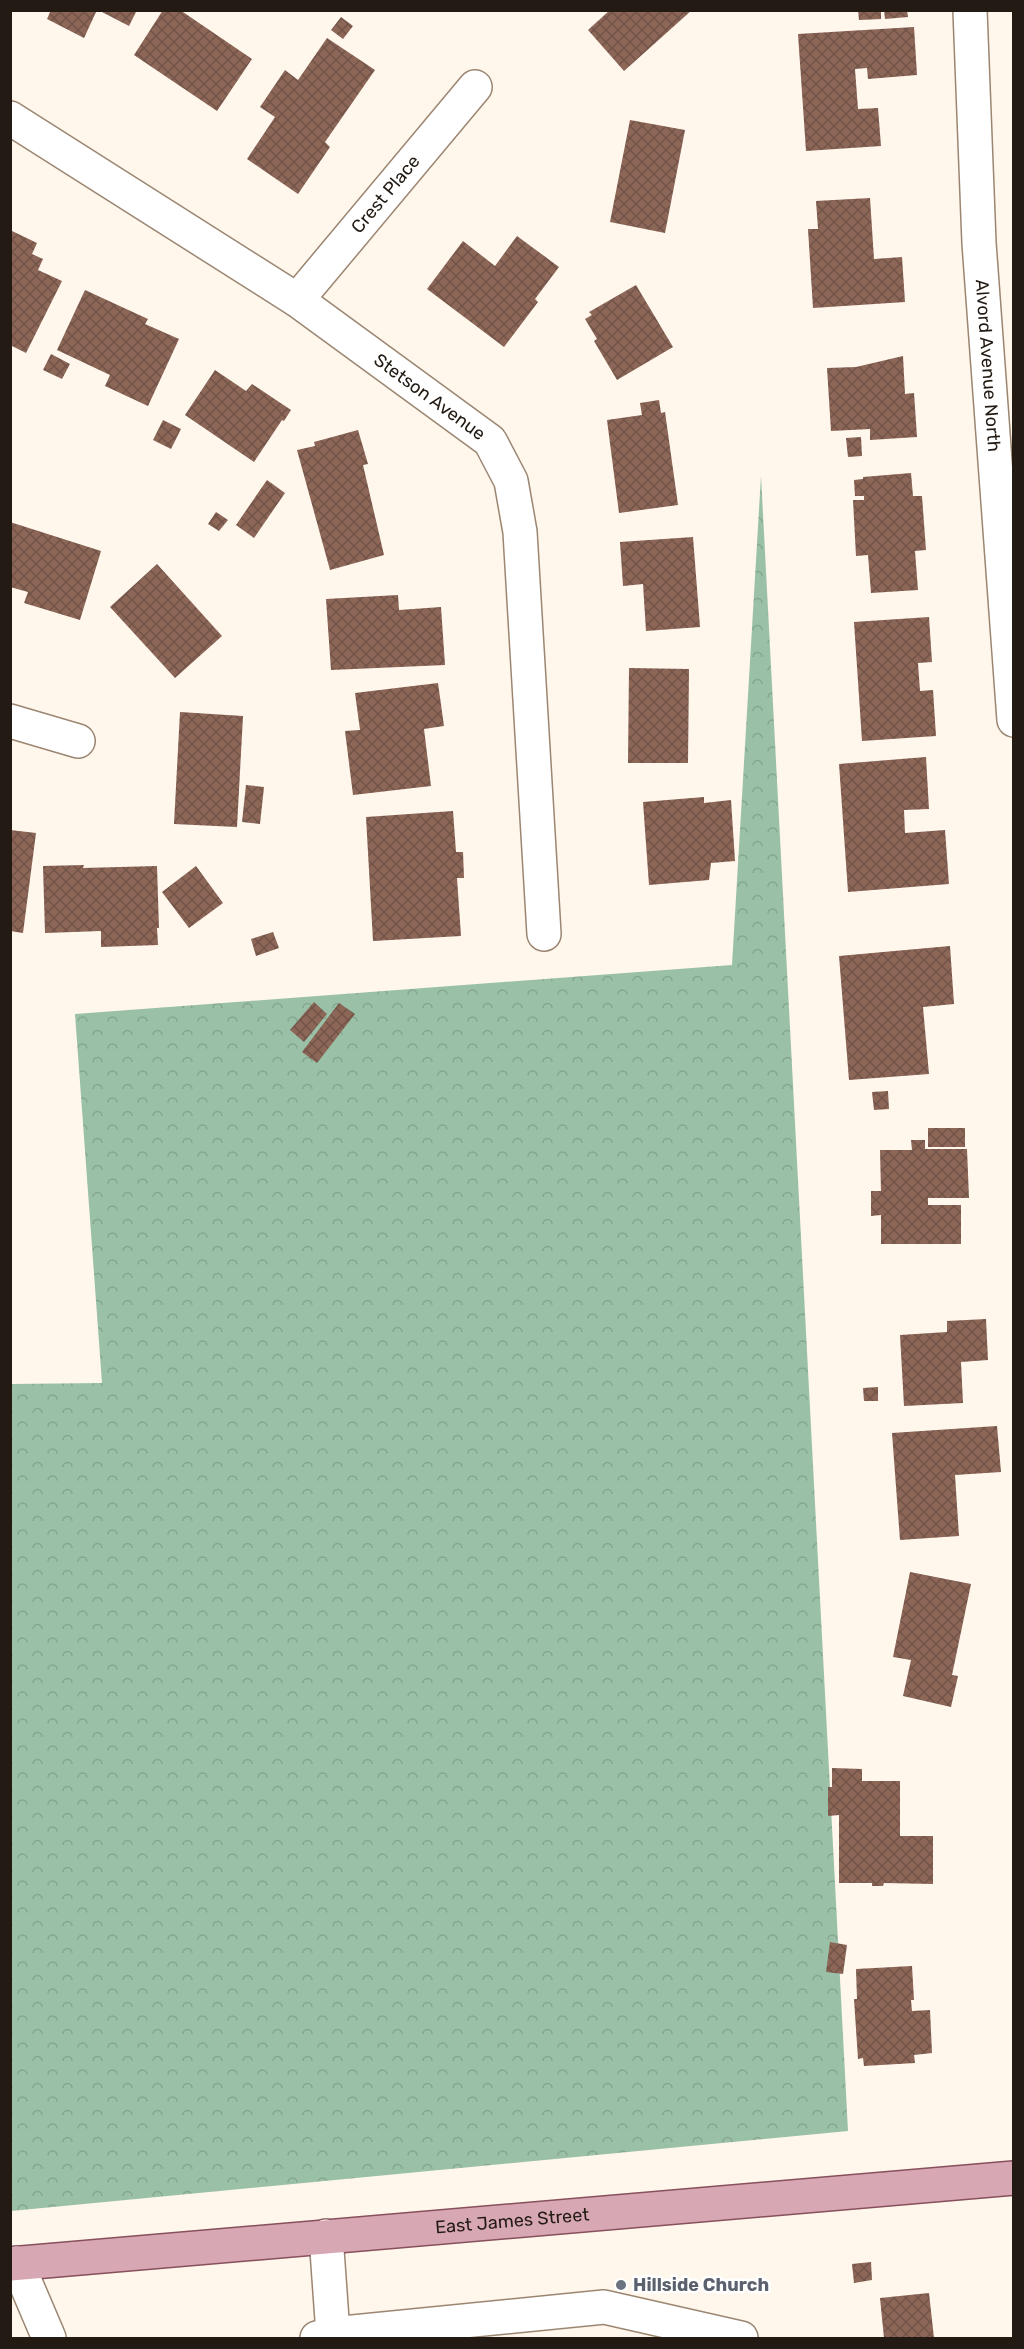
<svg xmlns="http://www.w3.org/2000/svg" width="1024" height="2349" font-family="Rubik,sans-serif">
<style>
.forest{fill:url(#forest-crowns)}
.building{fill:url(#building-cross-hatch)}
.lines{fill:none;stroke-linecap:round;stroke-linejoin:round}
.minor-casing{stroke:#9b8671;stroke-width:36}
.major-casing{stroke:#87505b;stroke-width:36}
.minor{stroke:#fff;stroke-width:33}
.major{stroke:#d7a7b4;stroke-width:33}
.worship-dot{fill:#6b7280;stroke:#fff;stroke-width:2}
.labels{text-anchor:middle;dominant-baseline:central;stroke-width:5;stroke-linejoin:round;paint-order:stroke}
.street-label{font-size:18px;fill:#231b13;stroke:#fff}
.worship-label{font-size:18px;font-weight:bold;fill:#5b616d;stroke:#fff;text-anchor:start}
</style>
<defs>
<pattern id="forest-crowns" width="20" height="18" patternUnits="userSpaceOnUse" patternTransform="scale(1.5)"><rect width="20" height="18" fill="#9ac1a7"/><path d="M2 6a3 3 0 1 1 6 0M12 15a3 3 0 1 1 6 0" fill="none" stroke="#84a58f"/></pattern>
<pattern id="building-cross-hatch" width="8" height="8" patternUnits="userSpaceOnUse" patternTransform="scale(1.5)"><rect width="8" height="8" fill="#8c6657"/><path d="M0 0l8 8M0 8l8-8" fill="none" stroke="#725347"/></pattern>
</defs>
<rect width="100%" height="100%" fill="#fff6ec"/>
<path class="forest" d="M 761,476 L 848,2131 L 11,2211 L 10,1384 L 102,1383 L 75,1014 L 732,965 Z"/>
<path class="building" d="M 51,10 L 97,10 L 84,38 L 47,19 Z
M 98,10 L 137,10 L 129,26 Z
M 163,10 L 180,10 L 252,59 L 217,111 L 134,55 Z
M 610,10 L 692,10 L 624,71 L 588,30 Z
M 858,10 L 881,10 L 881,19 L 859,20 Z
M 884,10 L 907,10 L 908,17 L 885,19 Z
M 341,17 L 353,26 L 343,39 L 331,30 Z
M 914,27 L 917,75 L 868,79 L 867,68 L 855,69 L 858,109 L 878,108 L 881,146 L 806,151 L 798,34 Z
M 327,38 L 375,70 L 325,142 L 330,147 L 298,194 L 247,159 L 275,117 L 260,107 L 285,70 L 298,80 Z
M 630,120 L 685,130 L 665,233 L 610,222 Z
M 870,198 L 874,259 L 902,257 L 905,302 L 813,308 L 808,229 L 818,229 L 816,201 Z
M 10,230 L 37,243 L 32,254 L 43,259 L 38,270 L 62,281 L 26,353 L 10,345 Z
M 517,236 L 559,267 L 535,299 L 538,302 L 504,347 L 427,289 L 463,241 L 495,266 Z
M 636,285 L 673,347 L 617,380 L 594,341 L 597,339 L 585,319 L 592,315 L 589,312 Z
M 85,290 L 148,319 L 145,324 L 179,339 L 148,406 L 105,386 L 110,375 L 57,350 Z
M 51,354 L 70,364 L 62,379 L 43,370 Z
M 903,356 L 905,394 L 914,393 L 917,437 L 870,440 L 870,429 L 831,431 L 827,368 L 856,367 Z
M 215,370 L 246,391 L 252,384 L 291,410 L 284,421 L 282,420 L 254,462 L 185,415 Z
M 659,400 L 661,413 L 665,412 L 678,505 L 619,513 L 607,420 L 642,415 L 640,403 Z
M 163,420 L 181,429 L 171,449 L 153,440 Z
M 358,430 L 368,464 L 363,465 L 384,555 L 330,570 L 297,450 L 315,446 L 314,442 Z
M 861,437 L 862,456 L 848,457 L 846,438 Z
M 911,473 L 913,496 L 922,496 L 926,550 L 915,551 L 918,590 L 871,593 L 868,555 L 856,556 L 853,500 L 864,500 L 864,496 L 855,496 L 854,480 L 863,479 L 863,477 Z
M 267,480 L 285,493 L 254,538 L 236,525 Z
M 216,512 L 228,520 L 219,531 L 208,524 Z
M 10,522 L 101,551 L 80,620 L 24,603 L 28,592 L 10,587 Z
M 693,537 L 700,627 L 646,631 L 643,584 L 623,586 L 620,542 Z
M 157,564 L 222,636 L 175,678 L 110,607 Z
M 398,595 L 399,610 L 441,607 L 445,665 L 331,670 L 326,599 Z
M 929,617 L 932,662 L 918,663 L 920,691 L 933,690 L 936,736 L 862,741 L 854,622 Z
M 629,668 L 689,669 L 688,763 L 628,763 Z
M 438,683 L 444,726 L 424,729 L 431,786 L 353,795 L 345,731 L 360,730 L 355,693 Z
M 180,712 L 243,716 L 237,827 L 174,824 Z
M 926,757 L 929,809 L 904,810 L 905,833 L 945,830 L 949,884 L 848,892 L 839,764 Z
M 246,785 L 264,787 L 260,824 L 242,822 Z
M 704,797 L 704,803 L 731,800 L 735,861 L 711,863 L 709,880 L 649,885 L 643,802 Z
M 453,811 L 456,852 L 463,852 L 464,878 L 457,878 L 461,936 L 373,941 L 366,817 Z
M 10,830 L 36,833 L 23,933 L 10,931 Z
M 84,865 L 83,868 L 157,866 L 159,928 L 157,928 L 158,945 L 101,947 L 101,931 L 45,933 L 43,866 Z
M 196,866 L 223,903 L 189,928 L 162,892 Z
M 273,932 L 279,948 L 256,956 L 251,939 Z
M 950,946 L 954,1004 L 923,1007 L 929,1074 L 849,1080 L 839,956 Z
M 314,1002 L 327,1014 L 304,1042 L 290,1030 Z
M 339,1003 L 355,1014 L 317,1063 L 302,1052 Z
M 888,1091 L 889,1109 L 874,1110 L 872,1092 Z
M 928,1128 L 965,1128 L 965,1147 L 928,1147 Z
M 911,1140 L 925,1140 L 925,1149 L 967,1149 L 969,1198 L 928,1198 L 928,1205 L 961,1205 L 961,1244 L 881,1244 L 881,1215 L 871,1216 L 871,1191 L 881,1191 L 880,1150 L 912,1150 Z
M 986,1319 L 988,1360 L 961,1362 L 963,1403 L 904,1406 L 900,1335 L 947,1332 L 947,1321 Z
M 878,1387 L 878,1401 L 864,1401 L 863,1388 Z
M 997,1426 L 1001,1472 L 955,1475 L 959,1536 L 900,1540 L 892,1433 Z
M 910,1572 L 971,1584 L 952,1675 L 958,1676 L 951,1707 L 903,1696 L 911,1660 L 893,1657 Z
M 832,1768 L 862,1769 L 862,1781 L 900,1781 L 900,1836 L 933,1836 L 933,1884 L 884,1883 L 883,1886 L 872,1886 L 872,1883 L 839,1883 L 839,1815 L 828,1816 L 828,1787 L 832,1787 Z
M 830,1942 L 847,1945 L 843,1974 L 826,1972 Z
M 912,1966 L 914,2000 L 911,2000 L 912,2011 L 930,2010 L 932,2053 L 914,2055 L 915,2063 L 864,2066 L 863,2058 L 858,2059 L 854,1999 L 857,1999 L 856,1969 Z
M 871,2262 L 872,2280 L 854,2283 L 852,2264 Z
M 929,2293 L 934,2338 L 884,2338 L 880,2298 Z"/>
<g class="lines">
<defs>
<g id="minor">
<path id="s1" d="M 970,10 L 979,243 L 1014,720"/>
<path id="s2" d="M 10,118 L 297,300 L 490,441 L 511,481 L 520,532 L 544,934"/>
<path id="s3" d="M 297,300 L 475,87"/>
<path d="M 10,721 L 78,741"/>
<path d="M 326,2236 L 333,2334"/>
<path d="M 17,2263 L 49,2338"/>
<path d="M 317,2338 L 333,2334 L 604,2307 L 741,2338"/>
</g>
<g id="major">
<path id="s4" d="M 10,2264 L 1014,2178"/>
</g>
</defs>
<use href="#minor" class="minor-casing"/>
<use href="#major" class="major-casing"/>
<use href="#minor" class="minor"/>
<use href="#major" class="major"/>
</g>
<circle class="worship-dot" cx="621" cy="2285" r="6"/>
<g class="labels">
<g class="street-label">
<text stroke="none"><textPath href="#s3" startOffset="138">Crest Place</textPath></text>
<text stroke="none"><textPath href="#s1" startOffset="356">Alvord Avenue North</textPath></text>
<text stroke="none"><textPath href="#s2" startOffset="504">Stetson Avenue</textPath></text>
<text stroke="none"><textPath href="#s4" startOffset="504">East James Street</textPath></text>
</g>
<g class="worship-label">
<text x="633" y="2285">Hillside Church</text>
</g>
</g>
<rect width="1024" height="2349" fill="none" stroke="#231b13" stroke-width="24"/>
</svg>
